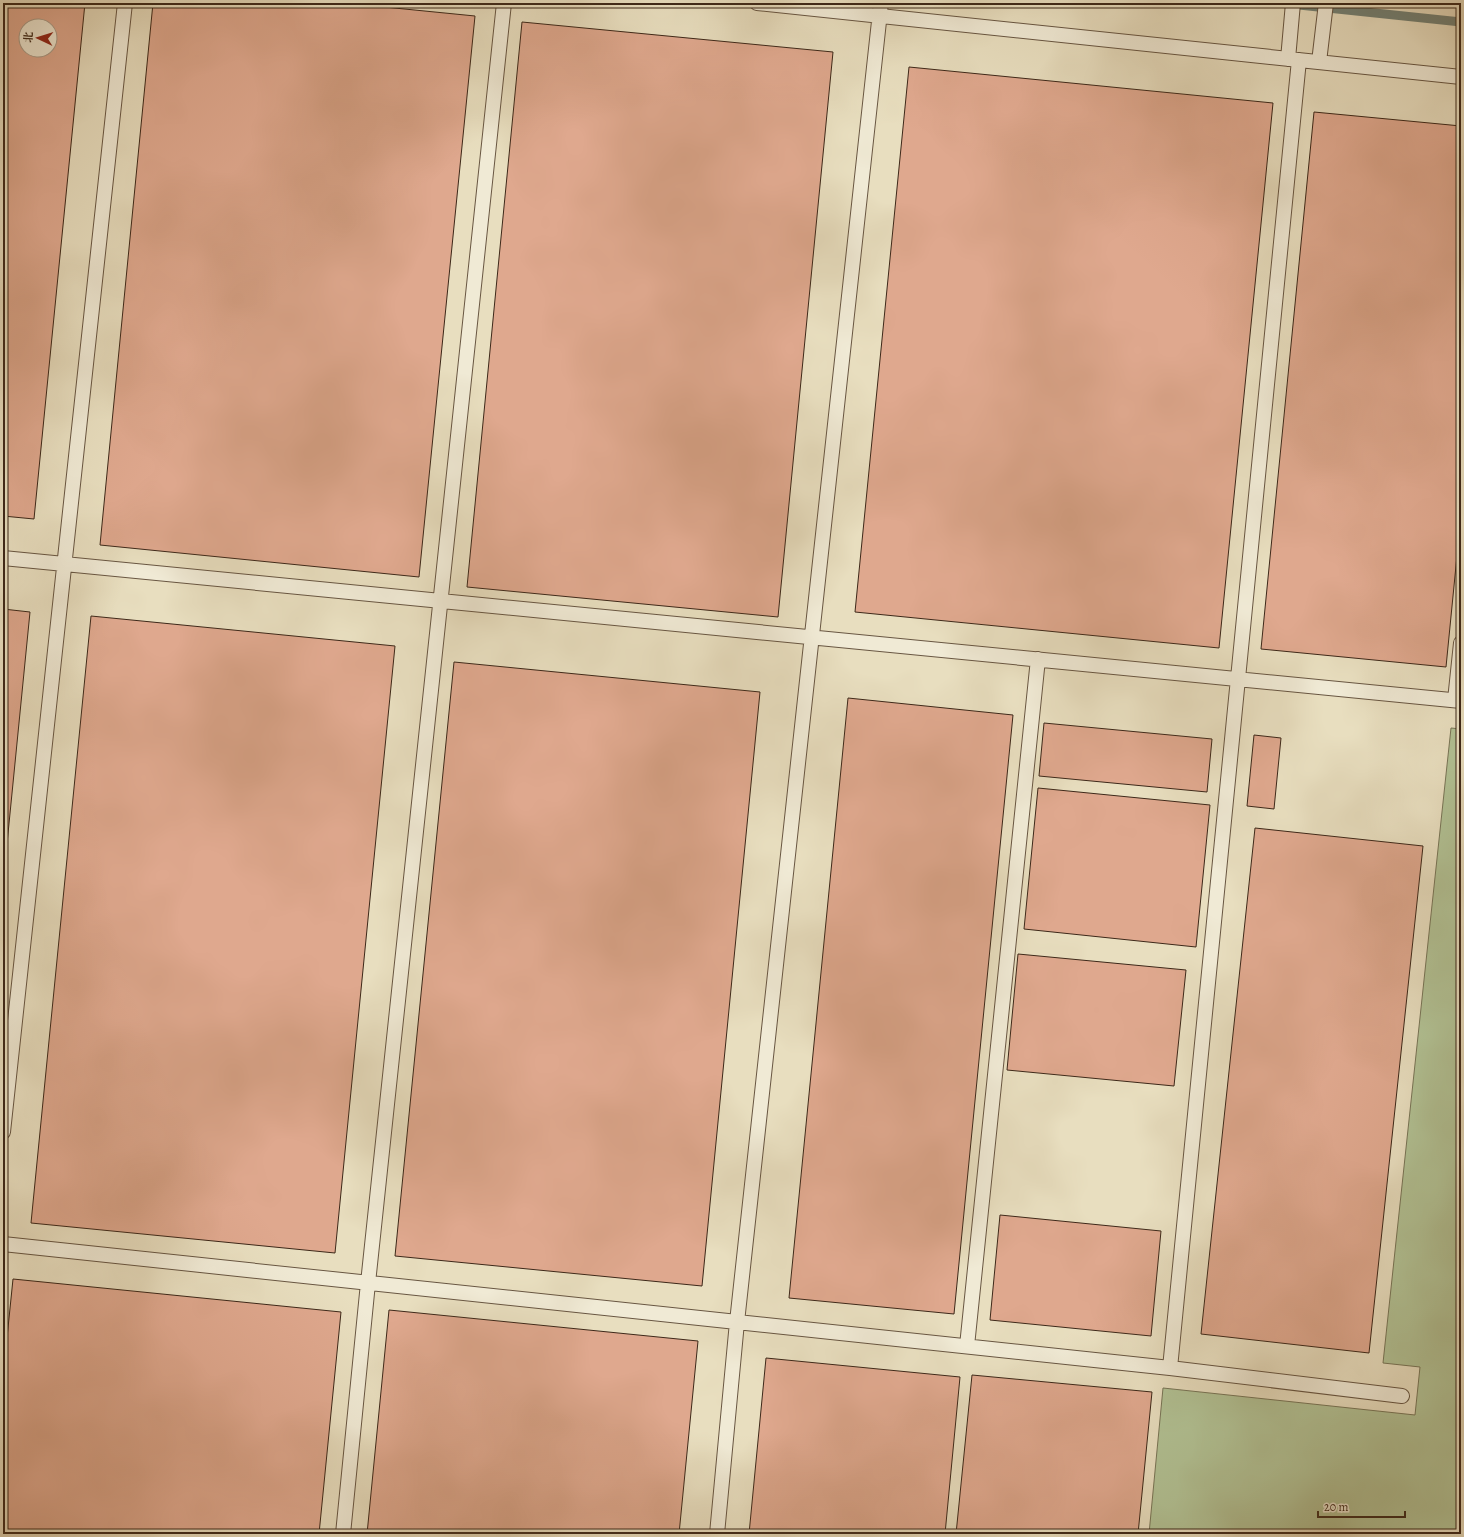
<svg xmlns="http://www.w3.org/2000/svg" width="1464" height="1537" font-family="Alegreya,'Noto Serif SC',serif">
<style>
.green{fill:#b2c295;stroke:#787557}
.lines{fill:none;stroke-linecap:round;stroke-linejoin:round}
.stream{stroke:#738175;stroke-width:9}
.building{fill:#dfa88e;stroke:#3d2819;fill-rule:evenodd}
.service-casing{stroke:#685642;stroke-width:16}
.service{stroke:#f0ead5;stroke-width:14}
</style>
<rect width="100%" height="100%" fill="#e8debf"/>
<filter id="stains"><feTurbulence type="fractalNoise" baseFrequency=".005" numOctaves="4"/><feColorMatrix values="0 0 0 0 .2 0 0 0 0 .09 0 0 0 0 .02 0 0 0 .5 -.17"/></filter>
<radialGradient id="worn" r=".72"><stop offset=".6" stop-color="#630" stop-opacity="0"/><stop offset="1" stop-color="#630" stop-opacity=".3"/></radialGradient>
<path class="green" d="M 1451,728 L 1461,729 L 1461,1534 L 1149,1534 L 1163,1388 L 1415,1415 L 1420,1367 L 1383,1363 Z"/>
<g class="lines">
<path class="stream" d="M 1280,3 L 1461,22"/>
</g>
<path class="building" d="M 3,3 L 85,3 L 34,519 L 3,516 ZM 26,26 L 50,26 L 50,50 L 26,50 Z
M 153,3 L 344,3 L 475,16 L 419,577 L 100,545 Z
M 522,22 L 833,52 L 778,617 L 467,587 Z
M 909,67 L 1273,103 L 1219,648 L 855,612 Z
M 1314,112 L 1461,126 L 1461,515 L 1446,667 L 1261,649 Z
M 3,609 L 30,612 L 3,884 Z
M 91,616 L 395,646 L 335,1253 L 31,1223 Z
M 454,662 L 760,692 L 702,1286 L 395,1256 Z
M 848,698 L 1013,715 L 954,1314 L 789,1298 Z
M 1044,723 L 1212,739 L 1207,792 L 1039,776 Z
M 1254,735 L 1281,738 L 1274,809 L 1247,806 Z
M 1038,788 L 1210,805 L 1196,947 L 1024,929 Z
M 1255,828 L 1423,846 L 1369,1353 L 1201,1334 Z
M 1018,954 L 1186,970 L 1174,1086 L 1007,1070 Z
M 1000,1215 L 1161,1231 L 1151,1336 L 990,1320 Z
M 13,1279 L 341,1312 L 319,1534 L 3,1534 L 3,1377 Z
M 389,1310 L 698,1341 L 679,1534 L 367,1534 Z
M 766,1358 L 960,1377 L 945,1534 L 749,1534 Z
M 972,1375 L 1152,1392 L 1138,1534 L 956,1534 Z"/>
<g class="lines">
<defs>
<path id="service" d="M 757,3 L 1461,77
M 1288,59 L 1293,3
M 1319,62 L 1326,3
M 3,558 L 1461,701
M 1455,700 L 1461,643
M 3,1132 L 125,3
M 3,1244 L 1170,1368 L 1402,1396
M 967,1346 L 1038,659
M 1170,1368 L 1299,60
M 343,1534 L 368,1283 L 504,3
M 717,1534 L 737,1322 L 881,3"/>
</defs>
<use href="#service" class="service-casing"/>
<use href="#service" class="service"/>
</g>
<rect width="1464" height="1537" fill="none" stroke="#e8debf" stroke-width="16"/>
<rect x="4" y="4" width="1456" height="1529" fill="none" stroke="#3d2819" stroke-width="2"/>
<rect x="8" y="8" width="1448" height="1521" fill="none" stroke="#3d2819"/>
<g transform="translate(38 38) rotate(274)"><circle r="19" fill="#f0ead5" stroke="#a89c8a"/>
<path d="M0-3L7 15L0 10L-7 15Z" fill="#8f2418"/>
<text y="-6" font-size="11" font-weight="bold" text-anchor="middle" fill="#3d2819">北</text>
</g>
<path d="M1318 1511v6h87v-6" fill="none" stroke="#3d2819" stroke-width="2"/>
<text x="1324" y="1511" font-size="12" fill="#3d2819" stroke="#f0ead5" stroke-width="3" paint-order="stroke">20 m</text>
<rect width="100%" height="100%" filter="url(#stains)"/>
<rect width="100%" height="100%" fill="url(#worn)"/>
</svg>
